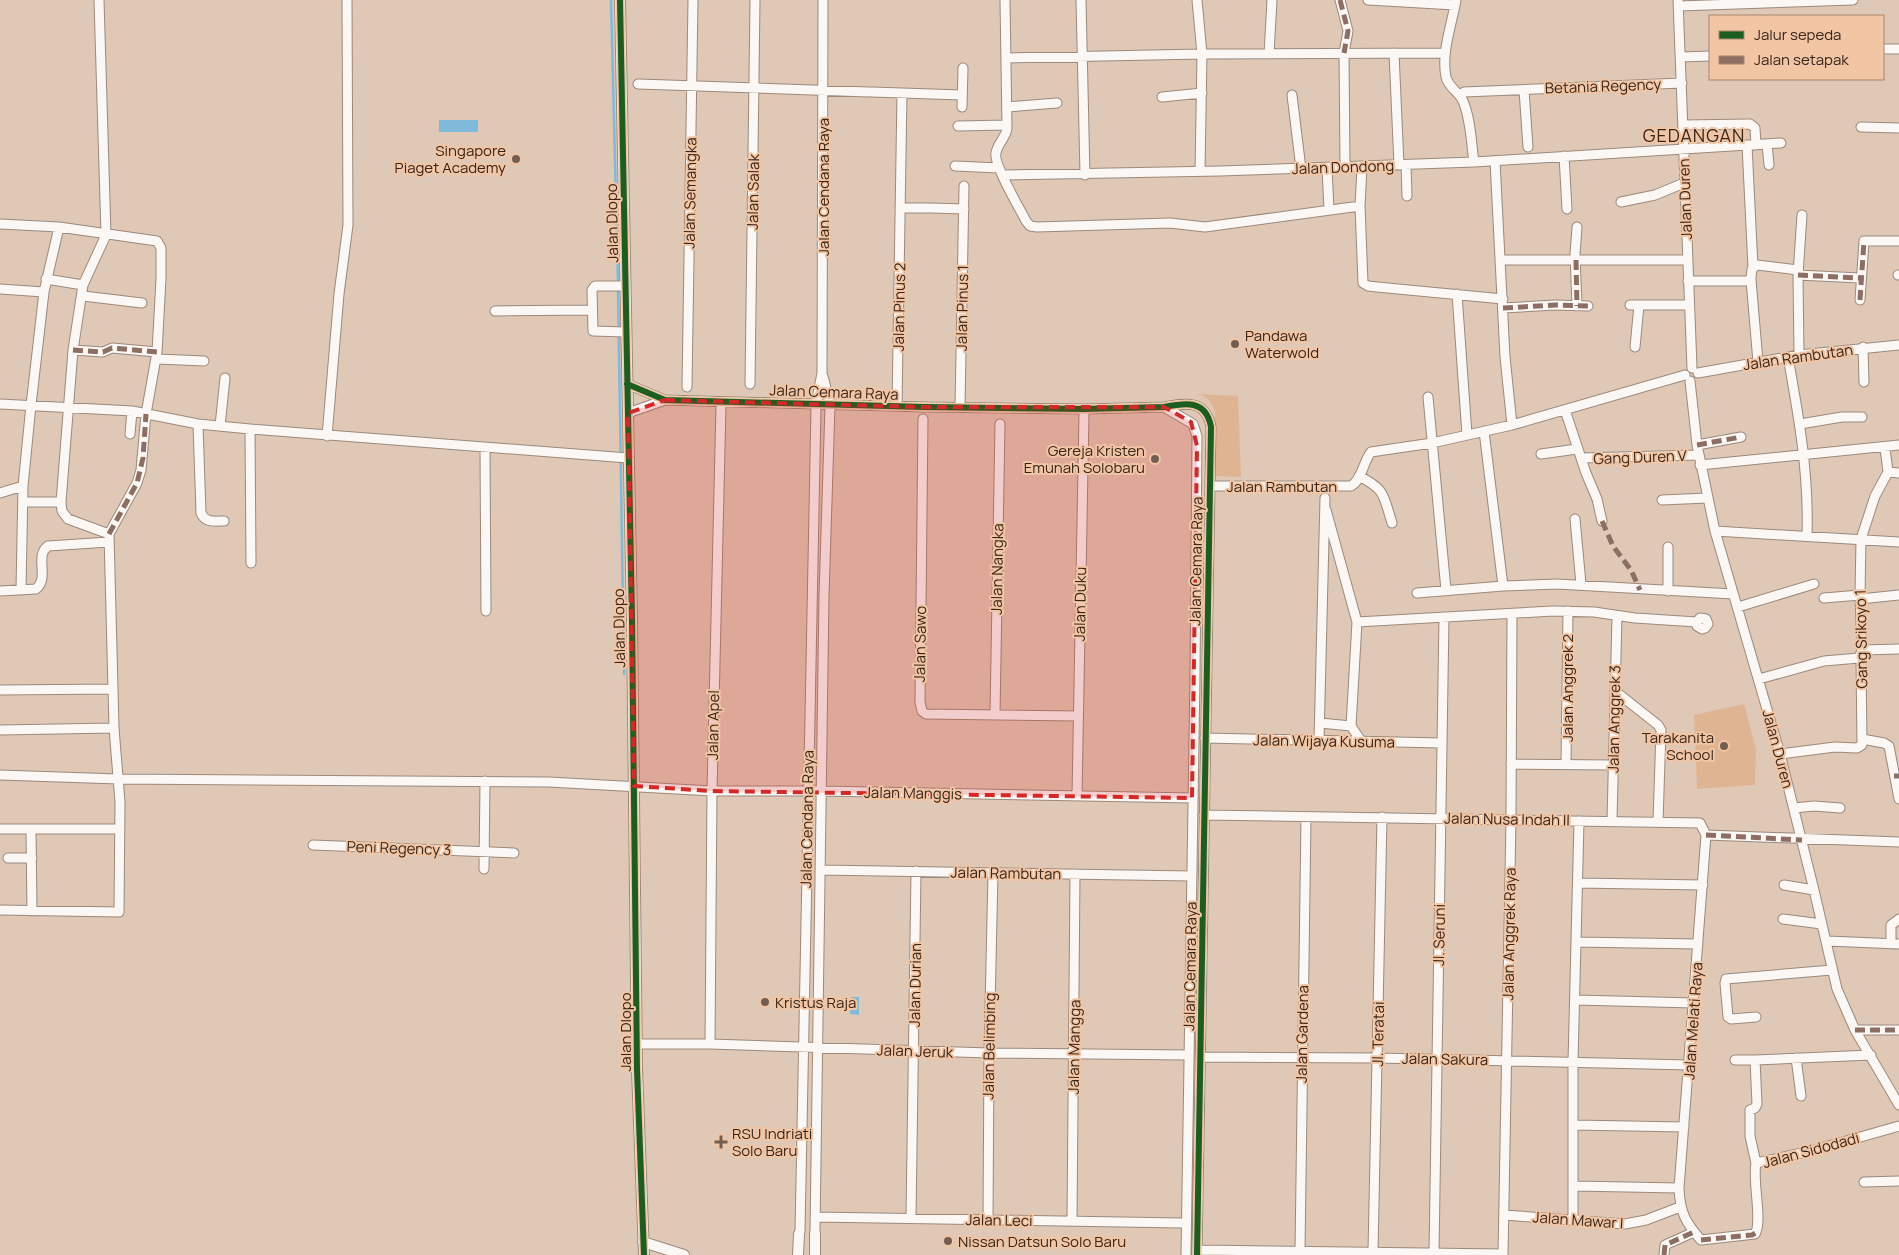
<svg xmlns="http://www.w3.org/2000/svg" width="1899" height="1255" font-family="Manrope,sans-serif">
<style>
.green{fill:#dfb493}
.water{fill:#7fbadb}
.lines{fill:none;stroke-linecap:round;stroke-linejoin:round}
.stream{stroke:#7fbadb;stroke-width:2.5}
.minor-casing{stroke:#9b897b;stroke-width:11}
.tertiary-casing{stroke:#9b897b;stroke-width:12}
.minor{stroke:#faf7f4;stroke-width:9}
.tertiary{stroke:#faf7f4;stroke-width:10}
.quiet{stroke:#8d6e63;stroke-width:5;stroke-dasharray:10 5;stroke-linecap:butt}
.cycleway-casing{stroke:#f2c5a4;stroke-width:9}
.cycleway{stroke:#1b5e20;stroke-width:6}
.marked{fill:#d62828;fill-opacity:0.2;stroke:#d62828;stroke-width:4;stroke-dasharray:10 6;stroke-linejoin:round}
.poi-dot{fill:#725e50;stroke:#f2c5a4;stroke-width:2}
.labels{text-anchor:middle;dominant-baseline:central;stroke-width:4;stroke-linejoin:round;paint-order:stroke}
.street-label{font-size:15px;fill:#362519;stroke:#f2c5a4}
.poi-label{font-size:15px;fill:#362519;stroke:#f2c5a4;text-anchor:start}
.quarter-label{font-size:18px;letter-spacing:1px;fill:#362519;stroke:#f2c5a4}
</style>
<rect width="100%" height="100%" fill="#e0c8b6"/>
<path class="green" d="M 1198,394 L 1238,396 L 1241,477 L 1214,476 L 1215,413 C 1212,402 1208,397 1198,394 Z
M 1744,704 L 1756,749 L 1755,785 L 1697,789 L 1694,715 Z"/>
<path class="water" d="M 439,120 L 478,120 L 478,132 L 439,132 Z
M 851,997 L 859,997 L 859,1015 L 850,1014 Z"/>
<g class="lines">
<path class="stream" d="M 611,0 L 618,283
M 618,289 L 624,674"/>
<defs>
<path id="minor" d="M 99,0 L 106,235 L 83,285 L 73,350 L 61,502 L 62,511 L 68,519 L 109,534
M 1005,0 L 1007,128 C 1006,138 997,144 996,153 C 993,164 1020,209 1026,221 L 1030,226 L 1037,227 L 1170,223 L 1205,227 L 1360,206
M 1081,0 L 1085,175
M 1197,0 L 1202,54 L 1200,171
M 1340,0 L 1348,31 L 1344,53 L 1345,167
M 1368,0 L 1455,5
M 1456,0 C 1452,24 1441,52 1446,77 C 1448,87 1459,92 1463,101 C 1471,120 1471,142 1474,162
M 1678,0 L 1692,368
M 1679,6 L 1853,0
M 1883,49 L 1899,49
M 1394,53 L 1399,165
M 1269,54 L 1272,0
M 1681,57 L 1710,56
M 1006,58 L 1202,54 L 1445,53
M 638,84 L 869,92
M 1524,90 L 1528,147
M 872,92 L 962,95
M 1464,92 L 1682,83
M 1292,95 L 1301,169
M 1162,97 L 1202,93
M 962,107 L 963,68
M 1007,107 L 1057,103
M 1683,125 L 1750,124 L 1755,128 L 1756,145
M 958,126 L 1007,125
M 1861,127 L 1899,128
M 1767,144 L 1769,165
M 1747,145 L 1753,267
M 1564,156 L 1567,209
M 1495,161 L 1505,357 L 1512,425
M 1406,165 L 1407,196
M 955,166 L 999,168
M 1362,167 L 1360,206 L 1363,283 L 1368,286 L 1377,287 L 1503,299
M 1327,168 L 1329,210
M 1003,175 L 1220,171 L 1474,162 L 1781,143
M 1621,202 L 1655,195 L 1684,183
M 900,208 L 929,208
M 931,208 L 964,209
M 0,224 L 59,227 L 157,241 L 161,248 L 161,279 L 157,352 L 146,414 L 141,470 L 137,483 L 109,534 L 114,728 L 120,802 L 119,912 L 0,910
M 1501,260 L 1687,260
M 1798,275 L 1860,278
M 1898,275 L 1899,275
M 46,279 L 83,285
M 1751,280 L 1758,362
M 1688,281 L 1748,281 L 1751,278 L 1752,269 L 1757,265 L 1798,270
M 0,289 L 44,292
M 1457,294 L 1467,435
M 83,296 L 142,303
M 1860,300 L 1864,241 L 1899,241
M 1630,305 L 1689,305
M 1577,306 L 1575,254 L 1577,227
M 1503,308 L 1555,305 L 1588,306
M 495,311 L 592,310
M 625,332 L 593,331 L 592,290 L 595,286 L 625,286
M 1635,347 L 1639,305
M 1863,347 L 1864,382
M 73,350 L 103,352 L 112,348 L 157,352
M 1799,355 L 1798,275 L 1802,215
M 1788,357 C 1799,418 1809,474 1807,536
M 157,359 L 204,361
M 1698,373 L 1799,355 L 1899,345
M 823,376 L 830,404
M 1690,381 L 1697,445 L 1715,531 L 1780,754 L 1814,890 L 1837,989 L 1855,1030 L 1899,1105
M 627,384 L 665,400 L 924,407 L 1084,409 L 1164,407 C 1185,403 1206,399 1211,427 L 1197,1255
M 750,384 L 755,0
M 687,387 L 693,0
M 1428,397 L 1446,590
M 0,404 L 132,411 L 198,424 L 250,429 L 628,458
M 816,404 L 822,373 L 823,0
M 897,406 L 902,93
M 960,407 L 964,186
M 1164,407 L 1193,424 L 1197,436 L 1195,675 L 1186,1255
M 1565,410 L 1586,473 L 1597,499 L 1602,521
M 628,413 L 665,400
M 923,419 L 920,702 L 922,711 L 926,714 L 1078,716
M 198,424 L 201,513 C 205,523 214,521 224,521
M 1800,424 L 1842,417 L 1862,417
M 220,426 L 225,378
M 250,429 L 251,563
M 1484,431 L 1503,586
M 130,434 L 132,411
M 327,436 L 339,294 L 348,225 L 347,0
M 1697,445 L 1741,437
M 485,448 L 486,611
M 1541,454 L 1577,449
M 1581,458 L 1699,455
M 1700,465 L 1899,445
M 1888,472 L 1899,473
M 1359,476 C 1386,490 1383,495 1392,523
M 1210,486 L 1351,486 C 1362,480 1363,462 1371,452 L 1432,443 L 1512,425 L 1685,375
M 0,493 L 23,486
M 1662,500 L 1707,498
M 24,502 L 61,502
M 1326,510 L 1357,622 L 1553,611 L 1594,612 L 1635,618 L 1697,622 L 1700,618 L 1706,619 L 1708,624 L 1705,628 L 1702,629 L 1697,626 L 1697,622
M 1575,519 L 1581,584
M 1715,531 L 1899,542
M 21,590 L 23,486 L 31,405 L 44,292 L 59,227
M 0,591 L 36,589 C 50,578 34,556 48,546 L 109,542
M 1668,591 L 1668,547
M 1417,593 L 1503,586 L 1557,584 L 1733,594
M 1824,598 L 1860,595
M 1860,599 L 1899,595
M 1738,607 L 1814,584
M 1862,650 L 1899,649
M 1759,679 L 1824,661 L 1859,658
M 0,690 L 113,689
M 1615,691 L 1658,725 L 1661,730 L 1658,822
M 995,715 L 1000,424
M 1320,723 L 1351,726 L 1361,741
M 1351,726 L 1357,622
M 0,730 L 114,728
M 1205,738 L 1442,743
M 1862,739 L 1884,743 L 1889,746 L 1899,799
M 1319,740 L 1325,498
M 1780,754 L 1835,747 L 1857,748 L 1862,745 L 1861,661 L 1859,658 L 1862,650 L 1860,595 L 1861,539 L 1875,496 L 1888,472 L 1885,448
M 1511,764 L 1613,765
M 1566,764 L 1568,611
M 0,775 L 118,779 L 549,782 L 712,791 L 821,791 L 1192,798
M 1077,796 L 1084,413
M 1794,808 L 1814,806 L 1840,808
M 1204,815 L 1700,823 L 1706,835 L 1679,1188 C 1680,1212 1685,1222 1701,1240 L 1755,1234 C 1763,1222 1752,1181 1756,1163 L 1811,1151 L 1899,1126
M 1612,821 L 1617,616
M 0,829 L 119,829
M 31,830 L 32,911
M 1706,835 L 1899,842
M 313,845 L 514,853
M 8,858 L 32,858
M 484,869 L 485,781
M 820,870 L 1191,876
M 1578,883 L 1703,885
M 1784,885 L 1814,890
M 1783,919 L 1822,924
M 1827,941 L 1899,944
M 1577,942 L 1698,944
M 1891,944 L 1891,925 L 1899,919
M 1576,1000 L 1694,1003
M 1756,1017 L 1731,1019 L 1728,1017 L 1725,983 L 1726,979 L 1832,970
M 1855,1030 L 1899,1030
M 642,1044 L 710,1044 L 989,1053 L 1188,1055
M 710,1044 L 712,791 L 721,405
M 1201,1057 L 1377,1058 L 1690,1065
M 1796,1058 L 1801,1096
M 1735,1060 L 1755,1060
M 1574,1125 L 1684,1127
M 1756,1163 L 1750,1136 L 1750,1110 L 1755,1108 L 1757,1104 L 1755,1060 L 1871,1055
M 1864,1182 L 1899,1181
M 1573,1186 L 1679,1188
M 1504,1215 L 1625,1224 L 1646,1220 L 1680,1207
M 815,1217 L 1182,1223
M 911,1218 L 916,871
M 988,1219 L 989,1053 L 993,873
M 1072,1221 L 1075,874
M 1573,1221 L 1573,1062 L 1579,821
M 800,1232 L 816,407
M 815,1232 L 824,596 L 830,406
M 1201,1250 L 1503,1254
M 1300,1251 L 1306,817
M 1373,1252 L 1382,817
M 1434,1253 L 1444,617
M 1503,1255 L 1511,819 L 1512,614
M 1664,1255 L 1665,1245 L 1694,1232"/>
<path id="tertiary" d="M 620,0 L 632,620 L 637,1069 L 644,1255
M 643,1242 L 684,1255
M 798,1255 L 799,1234
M 815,1255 L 815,1234"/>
</defs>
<use href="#minor" class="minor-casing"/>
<use href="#tertiary" class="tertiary-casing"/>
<use href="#minor" class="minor"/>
<use href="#tertiary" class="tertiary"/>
<path class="quiet" d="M 1340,0 L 1348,31 L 1344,53
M 1576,260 L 1577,306
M 1798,275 L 1860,278
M 1860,300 L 1864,241
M 1503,308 L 1555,305 L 1588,306
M 73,350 L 103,352 L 112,348 L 157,352
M 1697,445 L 1741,437
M 1602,521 L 1613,546 L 1631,570 L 1640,590
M 109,534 L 137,483 L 143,458 L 146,414
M 1894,776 L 1899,776
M 1706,835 L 1802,840
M 1855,1030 L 1899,1030
M 1701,1240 L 1752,1235 L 1757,1232
M 1664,1255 L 1665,1245 L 1694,1232"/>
<defs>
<path id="cycleway" d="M 620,0 L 632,620 L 637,1069 L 644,1255
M 627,384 L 665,400 L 924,407 L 1084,409 L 1164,407 C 1185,403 1206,399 1211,427 L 1197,1255"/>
</defs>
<use href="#cycleway" class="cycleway-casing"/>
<use href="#cycleway" class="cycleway"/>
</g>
<path class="marked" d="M 665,400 L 924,407 L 1164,407 L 1191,422 L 1197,446 L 1192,798 L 712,791 L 634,786 L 628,413 Z"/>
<g class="poi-dot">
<circle cx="516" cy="159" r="5"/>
<circle cx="1235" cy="344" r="5"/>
<circle cx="1155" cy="459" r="5"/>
<circle cx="1724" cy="746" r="5"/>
<circle cx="765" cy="1002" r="5"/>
<path d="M718.5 1134.5h5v5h5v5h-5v5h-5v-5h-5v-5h5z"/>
<circle cx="948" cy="1241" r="5"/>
</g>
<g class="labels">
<g class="street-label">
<text transform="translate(1603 86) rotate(-2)">Betania Regency</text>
<text transform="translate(1343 167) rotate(-2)">Jalan Dondong</text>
<text transform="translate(823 187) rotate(-90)">Jalan Cendana Raya</text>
<text transform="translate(753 192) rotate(-89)">Jalan Salak</text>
<text transform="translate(690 193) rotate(-89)">Jalan Semangka</text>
<text transform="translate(1685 199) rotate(-92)">Jalan Duren</text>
<text transform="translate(612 223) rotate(-91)">Jalan Dlopo</text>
<text transform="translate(899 307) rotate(-89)">Jalan Pinus 2</text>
<text transform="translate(962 308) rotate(-89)">Jalan Pinus 1</text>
<text transform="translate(1798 357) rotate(-8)">Jalan Rambutan</text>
<text transform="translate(834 392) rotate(2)">Jalan Cemara Raya</text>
<text transform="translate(1640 457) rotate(-2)">Gang Duren V</text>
<text x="1282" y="486">Jalan Rambutan</text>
<text transform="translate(1196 561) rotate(-89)">Jalan Cemara Raya</text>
<text transform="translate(997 569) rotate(-89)">Jalan Nangka</text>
<text transform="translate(1080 604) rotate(-89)">Jalan Duku</text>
<text transform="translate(619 628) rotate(-91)">Jalan Dlopo</text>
<text transform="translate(1861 639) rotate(-91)">Gang Srikoyo 1</text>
<text transform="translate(920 644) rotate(-89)">Jalan Sawo</text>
<text transform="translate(1567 688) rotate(-90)">Jalan Anggrek 2</text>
<text transform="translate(1614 719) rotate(-89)">Jalan Anggrek 3</text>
<text transform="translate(713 725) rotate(-89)">Jalan Apel</text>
<text transform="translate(1324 741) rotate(1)">Jalan Wijaya Kusuma</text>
<text transform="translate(1778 749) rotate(75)">Jalan Duren</text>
<text transform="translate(913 793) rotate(1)">Jalan Manggis</text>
<text transform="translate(807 819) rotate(-89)">Jalan Cendana Raya</text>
<text transform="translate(1507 819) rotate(1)">Jalan Nusa Indah II</text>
<text transform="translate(399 848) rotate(2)">Peni Regency 3</text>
<text transform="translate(1006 873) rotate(1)">Jalan Rambutan</text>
<text transform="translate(1509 934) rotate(-89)">Jalan Anggrek Raya</text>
<text transform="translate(1439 935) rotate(-89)">Jl. Seruni</text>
<text transform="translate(1190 966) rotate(-89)">Jalan Cemara Raya</text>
<text transform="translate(915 985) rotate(-89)">Jalan Durian</text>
<text transform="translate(1693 1021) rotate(-86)">Jalan Melati Raya</text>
<text transform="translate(625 1032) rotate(-90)">Jalan Dlopo</text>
<text transform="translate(1302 1034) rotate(-89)">Jalan Gardena</text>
<text transform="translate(1378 1034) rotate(-89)">Jl. Teratai</text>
<text transform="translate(989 1046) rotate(-89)">Jalan Belimbing</text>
<text transform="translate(1074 1047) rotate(-89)">Jalan Mangga</text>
<text transform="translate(915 1051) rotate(2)">Jalan Jeruk</text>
<text transform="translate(1445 1059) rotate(1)">Jalan Sakura</text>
<text transform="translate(1811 1150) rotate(-15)">Jalan Sidodadi</text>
<text transform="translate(999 1220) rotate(1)">Jalan Leci</text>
<text transform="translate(1578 1220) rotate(4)">Jalan Mawar I</text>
</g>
<g class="poi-label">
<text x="506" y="150" text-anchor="end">Singapore<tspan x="506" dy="17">Piaget Academy</tspan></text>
<text x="1245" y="335">Pandawa<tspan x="1245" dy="17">Waterwold</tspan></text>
<text x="1145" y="450" text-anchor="end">Gereja Kristen<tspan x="1145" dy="17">Emunah Solobaru</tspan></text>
<text x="1714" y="737" text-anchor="end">Tarakanita<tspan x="1714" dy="17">School</tspan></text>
<text x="775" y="1002">Kristus Raja</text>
<text x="732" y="1133">RSU Indriati<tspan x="732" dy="17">Solo Baru</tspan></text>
<text x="958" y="1241">Nissan Datsun Solo Baru</text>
</g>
<g class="quarter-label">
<text x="1694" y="135">GEDANGAN</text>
</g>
</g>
<rect x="1709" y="15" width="175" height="65" fill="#f2c5a4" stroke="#a7856c"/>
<rect x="1719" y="31" width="25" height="8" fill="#1b5e20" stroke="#a7856c"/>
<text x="1754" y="40" font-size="15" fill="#362519">Jalur sepeda</text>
<rect x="1719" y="56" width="25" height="8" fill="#8d6e63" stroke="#a7856c"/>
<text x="1754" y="65" font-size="15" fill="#362519">Jalan setapak</text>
</svg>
